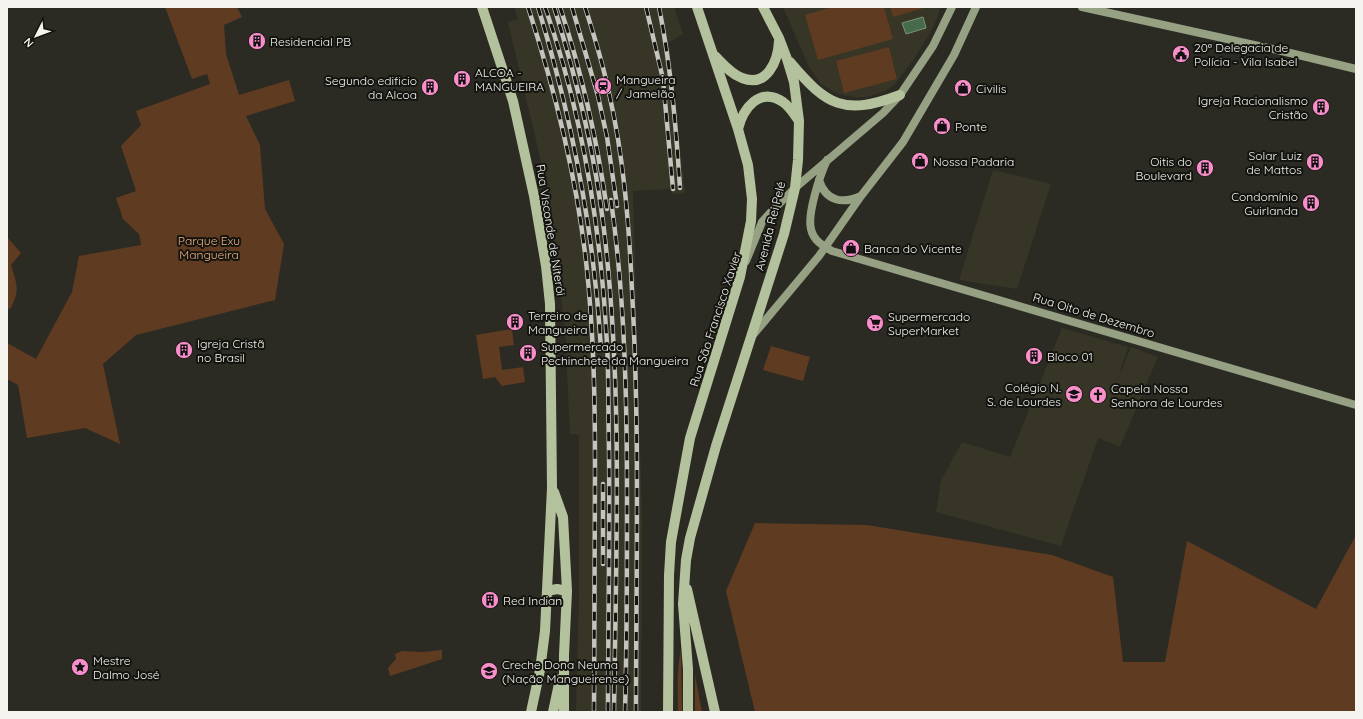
<svg xmlns="http://www.w3.org/2000/svg" width="1363" height="719" font-family="Quicksand,sans-serif">
<style>
.built{fill:#363526}
.green{fill:#5f3b21}
.water{fill:#466b4b;stroke:#7a947c}
.lines{fill:none;stroke-linecap:round;stroke-linejoin:round}
.secondary{stroke:#96a184;stroke-width:8}
.primary{stroke:#b3c29c;stroke-width:10}
.rail-casing{stroke:#c5c4be;stroke-width:4.5}
.rail{stroke:#13130f;stroke-width:3;stroke-dasharray:9;stroke-linecap:butt}
.labels{text-anchor:middle;dominant-baseline:central;stroke-width:4;stroke-linejoin:round;paint-order:stroke}
.poi-label{font-size:12px;fill:#f5f4ef;stroke:#13130f;text-anchor:start}
.street-label{font-size:12px;fill:#f5f4ef;stroke:#13130f}
.park-label{font-size:12px;fill:#eeaf82;stroke:#13130f}
</style>
<rect width="100%" height="100%" fill="#2c2b23"/>
<path class="built" d="M 514,7 L 674,7 L 683,34 L 669,43 L 685,193 L 672,194 L 670,189 L 633,191 L 642,520 L 641,712 L 576,712 L 579,597 L 579,435 L 570,434 L 565,328 L 547,187 L 508,22 L 518,19 Z
M 783,7 L 941,7 L 934,26 L 916,56 L 895,84 L 885,91 L 868,97 L 853,97 L 838,94 L 821,84 L 808,65 Z
M 993,170 L 1051,184 L 1017,289 L 959,280 Z
M 1062,328 L 1128,347 L 1117,382 L 1131,347 L 1158,357 L 1120,447 L 1098,438 L 1061,546 L 936,512 L 941,480 L 962,442 L 1010,457 Z"/>
<path class="green" d="M 165,7 L 237,7 L 242,17 L 224,25 L 226,54 L 239,95 L 289,80 L 295,101 L 246,116 L 260,145 L 265,209 L 284,244 L 275,300 L 136,335 L 103,364 L 120,444 L 85,428 L 27,438 L 18,385 L 7,379 L 7,343 L 36,359 L 72,292 L 79,256 L 141,245 L 139,234 L 123,219 L 116,198 L 136,191 L 121,146 L 141,125 L 136,111 L 210,84 L 207,74 L 192,79 Z
M 832,7 L 884,7 L 893,39 L 818,60 L 805,15 Z
M 890,7 L 927,7 L 893,17 Z
M 889,47 L 897,79 L 844,93 L 836,61 Z
M 7,237 L 21,253 L 11,265 C 17,285 20,289 11,308 L 7,310 Z
M 512,329 L 514,345 L 499,347 L 502,370 L 523,367 L 525,382 L 502,386 L 495,377 L 483,379 L 476,335 Z
M 771,346 L 810,357 L 803,381 L 763,370 Z
M 755,523 L 867,525 L 1052,555 L 1113,577 L 1123,662 L 1165,662 L 1187,541 L 1316,609 L 1356,535 L 1356,712 L 755,712 L 726,591 Z
M 442,650 L 442,659 L 390,676 L 388,668 L 396,659 L 395,654 L 402,651 L 423,652 Z
M 681,651 L 682,712 L 678,712 C 678,692 676,670 681,651 Z
M 695,675 L 702,712 L 695,712 Z"/>
<path class="water" d="M 923,17 L 926,28 L 906,34 L 902,23 Z"/>
<g class="lines">
<path class="secondary" d="M 1082,7 L 1286,52 L 1356,69
M 827,160 C 820,175 807,214 811,229 C 813,240 823,246 832,251 L 1356,405
M 819,180 C 826,202 843,204 861,196
M 746,261 L 762,222 L 771,212 L 795,188 L 883,113 L 900,95 L 933,46 L 952,7
M 753,335 L 819,256 L 861,196 L 903,142 L 954,55 L 976,7"/>
<path class="primary" d="M 482,7 L 513,101 L 534,196 L 546,266 L 550,304 L 552,488 L 545,631 L 540,670 L 531,712
M 715,56 C 723,64 731,74 742,78 C 767,88 778,61 779,41
M 790,62 C 827,106 844,116 900,95
M 738,129 C 743,109 759,86 783,102 C 790,107 794,114 799,121
M 554,492 L 563,517 L 567,591 L 564,655 L 564,712
M 687,589 L 715,712
M 547,591 L 557,589 L 567,591
M 553,712 L 560,679
M 668,712 L 669,575 L 671,542 L 690,438 L 740,277 L 751,221 L 752,199 L 748,165 L 738,129 L 697,7
M 688,712 L 688,669 L 683,604 L 686,560 L 690,538 L 716,446 L 784,234 L 795,188 L 798,160 L 799,121 L 794,82 L 787,59 L 779,38 L 763,7"/>
<defs>
<path id="rail" d="M 528,7 C 555,90 576,175 586,261 C 594,332 595,402 595,472 C 595,552 594,632 594,712
M 538,7 C 572,118 594,232 601,348
M 545,7 C 583,115 601,230 607,344 C 609,379 608,415 609,451 C 610,538 608,625 608,712
M 554,7 C 577,80 595,154 604,230 C 623,389 616,552 614,712
M 560,7 C 582,73 597,140 607,209
M 572,7 L 598,96 L 607,137 L 617,206
M 585,7 C 594,35 603,64 609,93 C 624,158 629,225 632,291 C 640,431 636,572 636,712
M 646,7 L 663,79 L 673,189
M 659,7 C 671,67 676,127 680,188
M 611,200 C 625,299 627,400 627,501 C 627,571 627,642 625,712
M 603,564 L 603,484"/>
</defs>
<use href="#rail" class="rail-casing"/>
<use href="#rail" class="rail"/>
</g>
<defs>
<symbol id="building-disc" viewBox="-11 -11 22 22"><circle r="9.5" fill="#f98fca" stroke="#13130f"/><path d="M-4-6H4V6H1V3H-1V6H-4ZM-2.5-4.3h1.7v1.8h-1.7ZM.8-4.3h1.7v1.8H.8ZM-2.5-1h1.7V.8h-1.7ZM.8-1h1.7V.8H.8Z" fill="#111"/></symbol>
<symbol id="civic-disc" viewBox="-11 -11 22 22"><circle r="9.5" fill="#f98fca" stroke="#13130f"/><path d="M-.6-6.5H3V-4.5H.6V-3L4-1V1h2V6H-6V1h2V-1L-.6-3ZM-1.2 2.5V6h2.4V2.5Z" fill="#111"/></symbol>
<symbol id="station-disc" viewBox="-11 -11 22 22"><circle r="9.5" fill="#f98fca" stroke="#13130f"/><path d="M-3-6H3Q5-6 5-4V2Q5 4 3 4L4.5 6H3L1.5 4h-3L-3 6H-4.5L-3 4Q-5 4-5 2V-4Q-5-6-3-6ZM-3.5-4v3h7v-3ZM-3.5 1v1.5H-2V1ZM2 1v1.5H3.5V1Z" fill="#111"/></symbol>
<symbol id="shop-disc" viewBox="-11 -11 22 22"><circle r="9.5" fill="#f98fca" stroke="#13130f"/><path d="M-5-2.5h2.3a2.7 3.5 0 0 1 5.4 0H5L5.5 6h-11ZM-1.5-2.5h3a1.5 2.3 0 0 0-3 0Z" fill="#111"/></symbol>
<symbol id="supermarket-disc" viewBox="-11 -11 22 22"><circle r="9.5" fill="#f98fca" stroke="#13130f"/><path d="M-6-5.5h2.5l.6 2H6L4.5 2H-2.5L-4.4-4H-6ZM-1.5 3.2a1.3 1.3 0 1 0 .1 0ZM3 3.2a1.3 1.3 0 1 0 .1 0Z" fill="#111"/></symbol>
<symbol id="school-disc" viewBox="-11 -11 22 22"><circle r="9.5" fill="#f98fca" stroke="#13130f"/><path d="M0-5L7-2L0 1L-7-2ZM-4 1L0 2.5L4 1V4Q0 6-4 4Z" fill="#111"/></symbol>
<symbol id="church-disc" viewBox="-11 -11 22 22"><circle r="9.5" fill="#f98fca" stroke="#13130f"/><path d="M-1.2-6h2.4v3.5h3.3v2.4h-3.3V6h-2.4V-.1h-3.3v-2.4h3.3Z" fill="#111"/></symbol>
<symbol id="sight-disc" viewBox="-11 -11 22 22"><circle r="9.5" fill="#f98fca" stroke="#13130f"/><path d="M0-6L1.8-2.2L6-1.7L2.9 1.2L3.7 5.4L0 3.3L-3.7 5.4L-2.9 1.2L-6-1.7L-1.8-2.2Z" fill="#111"/></symbol>
</defs>
<g fill-rule="evenodd">
<use href="#building-disc" x="247" y="31" width="20" height="20"/>
<use href="#civic-disc" x="1171" y="44" width="20" height="20"/>
<use href="#building-disc" x="452" y="69" width="20" height="20"/>
<use href="#station-disc" x="593" y="76" width="20" height="20"/>
<use href="#building-disc" x="420" y="77" width="20" height="20"/>
<use href="#shop-disc" x="953" y="78" width="20" height="20"/>
<use href="#building-disc" x="1311" y="97" width="20" height="20"/>
<use href="#shop-disc" x="932" y="116" width="20" height="20"/>
<use href="#shop-disc" x="910" y="151" width="20" height="20"/>
<use href="#building-disc" x="1305" y="152" width="20" height="20"/>
<use href="#building-disc" x="1195" y="158" width="20" height="20"/>
<use href="#building-disc" x="1301" y="193" width="20" height="20"/>
<use href="#shop-disc" x="841" y="238" width="20" height="20"/>
<use href="#building-disc" x="505" y="312" width="20" height="20"/>
<use href="#supermarket-disc" x="865" y="313" width="20" height="20"/>
<use href="#building-disc" x="174" y="340" width="20" height="20"/>
<use href="#building-disc" x="518" y="343" width="20" height="20"/>
<use href="#building-disc" x="1024" y="346" width="20" height="20"/>
<use href="#school-disc" x="1064" y="384" width="20" height="20"/>
<use href="#church-disc" x="1088" y="385" width="20" height="20"/>
<use href="#building-disc" x="480" y="590" width="20" height="20"/>
<use href="#sight-disc" x="70" y="657" width="20" height="20"/>
<use href="#school-disc" x="479" y="661" width="20" height="20"/>
</g>
<g class="labels">
<g class="poi-label">
<text x="270" y="41">Residencial PB</text>
<text x="1194" y="47">20ª Delegacia de<tspan x="1194" dy="14">Polícia - Vila Isabel</tspan></text>
<text x="475" y="72">ALCOA -<tspan x="475" dy="14">MANGUEIRA</tspan></text>
<text x="616" y="79">Mangueira<tspan x="616" dy="14">/ Jamelão</tspan></text>
<text x="417" y="80" text-anchor="end">Segundo edificio<tspan x="417" dy="14">da Alcoa</tspan></text>
<text x="976" y="88">Civilis</text>
<text x="1308" y="100" text-anchor="end">Igreja Racionalismo<tspan x="1308" dy="14">Cristão</tspan></text>
<text x="955" y="126">Ponte</text>
<text x="1302" y="155" text-anchor="end">Solar Luiz<tspan x="1302" dy="14">de Mattos</tspan></text>
<text x="933" y="161">Nossa Padaria</text>
<text x="1192" y="161" text-anchor="end">Oitis do<tspan x="1192" dy="14">Boulevard</tspan></text>
<text x="1298" y="196" text-anchor="end">Condomínio<tspan x="1298" dy="14">Guirlanda</tspan></text>
<text x="864" y="248">Banca do Vicente</text>
<text x="528" y="315">Terreiro de<tspan x="528" dy="14">Mangueira</tspan></text>
<text x="888" y="316">Supermercado<tspan x="888" dy="14">SuperMarket</tspan></text>
<text x="197" y="343">Igreja Cristã<tspan x="197" dy="14">no Brasil</tspan></text>
<text x="541" y="346">Supermercado<tspan x="541" dy="14">Pechinchete da Mangueira</tspan></text>
<text x="1047" y="356">Bloco 01</text>
<text x="1061" y="387" text-anchor="end">Colégio N.<tspan x="1061" dy="14">S. de Lourdes</tspan></text>
<text x="1111" y="388">Capela Nossa<tspan x="1111" dy="14">Senhora de Lourdes</tspan></text>
<text x="503" y="600">Red Indian</text>
<text x="93" y="660">Mestre<tspan x="93" dy="14">Dalmo José</tspan></text>
<text x="502" y="664">Creche Dona Neuma<tspan x="502" dy="14">(Nação Mangueirense)</tspan></text>
</g>
<g class="street-label">
<text transform="translate(770 226) rotate(-76)">Avenida Rei Pelé</text>
<text transform="translate(551 230) rotate(81)">Rua Visconde de Niterói</text>
<text transform="translate(1094 315) rotate(17)">Rua Oito de Dezembro</text>
<text transform="translate(715 319) rotate(-72)">Rua São Francisco Xavier</text>
</g>
<g class="park-label">
<text x="209" y="240">Parque Exu<tspan x="209" dy="14">Mangueira</tspan></text>
</g>
</g>
<rect width="1363" height="719" fill="none" stroke="#f5f4ef" stroke-width="16"/>
<g transform="translate(36 36) rotate(228)" stroke="#13130f" stroke-width="3" paint-order="stroke">
<path d="M0-3L7 15L0 10L-7 15Z" fill="#f5f4ef"/>
<text y="-6" font-size="11" font-weight="bold" text-anchor="middle" fill="#f5f4ef">N</text>
</g>
</svg>
